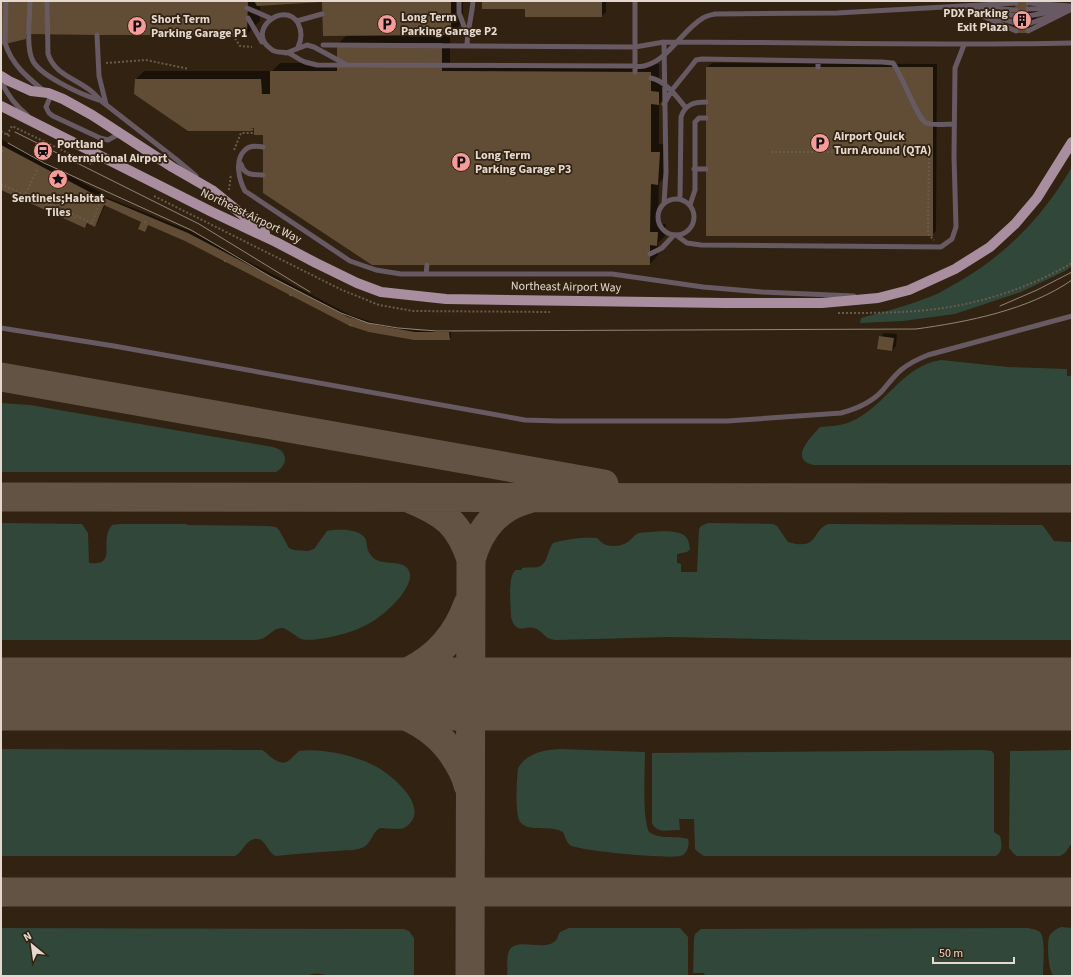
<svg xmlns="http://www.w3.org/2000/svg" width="1073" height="977" font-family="'Source Sans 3',sans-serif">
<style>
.green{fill:#31473a}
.shadow{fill:#0007}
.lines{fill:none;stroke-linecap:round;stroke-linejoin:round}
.taxiway{stroke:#625344;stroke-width:29}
.runway{stroke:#625344;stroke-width:73}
.building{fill:#614c36}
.path{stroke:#695b4c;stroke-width:2;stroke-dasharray:2 2;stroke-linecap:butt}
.lane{stroke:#675a62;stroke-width:5}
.primary{stroke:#a88e9e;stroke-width:10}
.tram{stroke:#928477;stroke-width:1}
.labels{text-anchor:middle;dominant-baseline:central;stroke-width:3.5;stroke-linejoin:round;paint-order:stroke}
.poi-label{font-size:12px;font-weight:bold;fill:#e5d9cf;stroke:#322211;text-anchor:start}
.street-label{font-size:12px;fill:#e5d9cf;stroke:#322211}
</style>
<rect width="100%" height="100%" fill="#322211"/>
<path class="green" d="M 1072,167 L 1072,266 L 1065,271 L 1021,292 L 955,314 L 903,321 L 860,323 L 861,318 C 887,311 914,304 939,293 C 946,289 953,285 960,281 C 1008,253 1044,215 1072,167 Z
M 941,360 L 1008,367 L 1067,369 L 1067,376 L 1072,376 L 1072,465 L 813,465 C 788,459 812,436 820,427 C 830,426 841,426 850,422 C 886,407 901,366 941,360 Z
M 1,403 L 30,405 L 273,447 C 289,451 288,465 276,472 L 1,472 Z
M 1,523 L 82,524 L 88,533 L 89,563 C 119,566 98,541 112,525 L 119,524 L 187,524 L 187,525 L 268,526 L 276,527 L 279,530 L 289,548 L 294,550 L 308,551 L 314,549 L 327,531 C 337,529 361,528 366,540 C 367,545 367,550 370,554 C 380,570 406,555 410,574 C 411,582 405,590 401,596 C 379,622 358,632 326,638 C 318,639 309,641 301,639 C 298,638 289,630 283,628 C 271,628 270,638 257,640 L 1,640 Z
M 708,523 L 773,524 L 777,526 L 788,542 C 819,551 811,531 828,524 L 1042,525 L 1044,527 L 1054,541 L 1072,542 L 1072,640 L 812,640 L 670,637 L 556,640 C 543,639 544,631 534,628 C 529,626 523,630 518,628 C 514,626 512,621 511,617 C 511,607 507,575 516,570 L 522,570 L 522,568 C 527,567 533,568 538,567 C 548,564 547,551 553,543 C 566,539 583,537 597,538 C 598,539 600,541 601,542 C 608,548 622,547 629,541 C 633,538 634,535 639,533 C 650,532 679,528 686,537 C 689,540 689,545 690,549 L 687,552 L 677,554 L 677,563 L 681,564 L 681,572 L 697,572 L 699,529 L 701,526 Z
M 1,749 L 262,750 C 266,752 269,756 272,758 C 286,768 289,760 299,751 C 322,748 357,756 377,767 C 391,775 422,800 413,819 C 411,822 408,826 404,828 C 397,830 387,828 380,828 C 372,832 372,842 364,847 C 356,851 345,850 336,851 C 316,852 296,854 276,856 C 267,853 266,837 254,839 C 245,841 243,852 235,856 L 1,856 Z
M 560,749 L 645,752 C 645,770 642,818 649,832 C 660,840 675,835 688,839 C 690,844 687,855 680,856 C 669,859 579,851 570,845 C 566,842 565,836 563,832 C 554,827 545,829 536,828 C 531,828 525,827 521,823 C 514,817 517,778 518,768 C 527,753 543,750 560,749 Z
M 982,750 L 992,751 L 994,754 L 994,832 L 1000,836 C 1002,844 1003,851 996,856 L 704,856 L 698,852 L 695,849 L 694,819 L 679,819 L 680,830 C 669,830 657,834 652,823 L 652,753 Z
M 1072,750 L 1072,843 L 1065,853 L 1060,856 L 1017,856 L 1014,854 L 1009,848 L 1010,751 Z
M 1061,927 L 1072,928 L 1072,976 C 1067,976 1057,977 1053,975 C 1048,970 1047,944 1049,937 C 1051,932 1056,929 1061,927 Z
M 1,928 L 404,929 L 409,931 L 414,938 L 414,976 L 341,976 L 341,975 C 337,975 334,976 331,976 C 322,975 316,971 308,976 L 1,976 Z
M 569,928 L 680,928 L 688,937 L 688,976 L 507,976 C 508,968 506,958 509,951 C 516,936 546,953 556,940 C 558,938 558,934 560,932 Z
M 1028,928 C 1032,929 1036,929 1040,932 C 1046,939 1043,966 1043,976 L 705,976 L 704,973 L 693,973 L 694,938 L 695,934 L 701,929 Z"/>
<path class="shadow" d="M 1,1 L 463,1 L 463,22 L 450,35 L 450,63 L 659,64 L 659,83 L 667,84 L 667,95 L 659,104 L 659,144 L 668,144 L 666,175 L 659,183 L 658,224 L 666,224 L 665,236 L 658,243 L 658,255 L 650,264 L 264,134 L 255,127 L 250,130 L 136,79 L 144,71 L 270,71 L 270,73 L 280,63 L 338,63 L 338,44 L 347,35 L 323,1 L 260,5 L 260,21 L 247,34 L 28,33 L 28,36 L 26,38 L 1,43 Z
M 483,1 L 606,1 L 606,12 L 602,16 L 526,8 Z
M 1017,1 L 1036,1 L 1036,24 L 1028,32 Z
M 712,63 L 937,64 L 936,231 L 932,235 L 707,67 Z
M 1,139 L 102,193 L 101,195 L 190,231 L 350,315 L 378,324 L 417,331 L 451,331 L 451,338 L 449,339 L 370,331 L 185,240 L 148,224 L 146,229 L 143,221 L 105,205 L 97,224 L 95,226 L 89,223 L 85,227 L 1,189 Z
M 884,333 L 897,334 L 896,346 L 892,350 L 880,337 Z"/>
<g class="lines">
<path class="taxiway" d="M 1,377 L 604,484
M 1,497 L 1072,498
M 411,499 C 445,513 459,524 471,559 L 470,976
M 471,559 C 480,529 497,507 529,499
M 468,785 C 465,772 458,761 450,750 C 419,709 366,703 320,694 C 385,683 443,674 468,604
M 1,892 L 1072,892"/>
<path class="runway" d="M 1,694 L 1072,694"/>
</g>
<path class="building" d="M 1,1 L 248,1 L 247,35 L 97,35 L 26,34 L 26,39 L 1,45 Z
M 254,1 L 451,1 L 451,35 L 323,36 L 322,2 L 257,6 Z
M 482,1 L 602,1 L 602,17 L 525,17 L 525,9 L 482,9 Z
M 1015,1 L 1028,1 L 1028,33 L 1016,33 Z
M 337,43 L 442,43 L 442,71 L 651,72 L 651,91 L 659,92 L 659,105 L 651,104 L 651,152 L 660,152 L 658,185 L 651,184 L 650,232 L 658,232 L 657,246 L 650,245 L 650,265 L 372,265 L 263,193 L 263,135 L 254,135 L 254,128 L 251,128 L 251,131 L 188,131 L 134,94 L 135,79 L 261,79 L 262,94 L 270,94 L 270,71 L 337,71 Z
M 706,67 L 933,67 L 933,236 L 706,236 Z
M 1,145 L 99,197 L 107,199 L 188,233 L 348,317 L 376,325 L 415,332 L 449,332 L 450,340 L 414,340 L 369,332 L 350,326 L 185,241 L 148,225 L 145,232 L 138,229 L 141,222 L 104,205 L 95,227 L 87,223 L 85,228 L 1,190 Z
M 879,336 L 894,338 L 892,351 L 877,349 Z"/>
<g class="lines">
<path class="path" d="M 233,35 L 240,46 L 252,47
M 106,63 L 146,60 L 189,69
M 1,131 L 11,137
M 7,135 L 12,126 L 93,165
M 234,150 L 241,133 L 252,133 L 252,128
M 1,151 L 3,152
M 771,152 L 929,152 L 928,234 L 934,240
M 37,170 L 26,193 L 92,223 L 101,200 L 106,202
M 1,184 L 75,218
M 229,190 L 231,174
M 154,196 L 342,290 L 379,305 L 413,311 L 550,312
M 97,202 L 100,204
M 145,223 L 146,220
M 225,262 L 226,258
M 290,296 L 292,292
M 838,313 C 871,313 904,313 936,309 C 983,303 1031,287 1072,263
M 350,326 L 351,322"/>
<path class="lane" d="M 6,1 L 5,43 C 12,65 27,77 44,91
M 30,1 C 30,16 26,45 32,59 C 38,75 82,95 99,100
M 47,1 L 48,54 C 55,75 75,78 91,91 C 94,93 97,97 100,100 L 177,160 L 196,176
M 459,1 L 459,13 L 467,34
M 1028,3 L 1071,6
M 960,6 L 1016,31
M 968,7 L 1016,16
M 247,8 L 270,18
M 986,8 L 1016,10
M 1028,9 L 1057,8
M 981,13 L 1016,23
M 1028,16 L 1072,8
M 248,18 L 262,42
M 297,21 L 322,14
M 1028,24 L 1057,14
M 1028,31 L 1072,9
M 97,35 L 99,76 L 106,104
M 323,45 L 635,47 L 664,42 C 800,42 936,46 1072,43
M 467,46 C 467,31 472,16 473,1
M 298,47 C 302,39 302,31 298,23 C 284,0 245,31 271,49 C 276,54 282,51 288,53 C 294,55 299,60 305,62 C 309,63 313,64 317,65 L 632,66 C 636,66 640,67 644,66 C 668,61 682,30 703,18 C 706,16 711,15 715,14 L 837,13 L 1016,3
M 286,53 L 307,45 L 314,47 L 347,65
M 818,61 L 818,67
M 635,72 L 635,1
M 651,78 C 667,82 676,96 686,108
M 1,81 C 7,95 15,105 27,115
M 51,95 L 46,107 L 49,113 L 53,116 L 100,138 L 108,140 L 121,133
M 664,104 L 672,90 L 693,64 L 696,60 L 702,59 L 882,62 L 893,63 C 902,75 917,118 926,123 C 934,126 946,124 954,124
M 263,147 C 257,146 250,145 245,150 C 234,160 239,180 245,191 L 350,261 L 376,270 L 401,274 L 612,274 L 703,287 L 762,292 L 854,296
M 241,164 C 244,175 252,175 263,175
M 694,169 L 706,169
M658 217a18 18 0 1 1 36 0a18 18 0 1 1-36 0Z
M 680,199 L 681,117 C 685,104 695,102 706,102
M 664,203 L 666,172 L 664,42
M 690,205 L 695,190 L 695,122 L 699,118 L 706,118
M 676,235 L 687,243 L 701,245 L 941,247 L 952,239 L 956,227 L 954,156 L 955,68 L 964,45
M 650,254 L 662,248 L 674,235
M 426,274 L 427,265
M 1,328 L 114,346 L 525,420 L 557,421 L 727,421 L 841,413 C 856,409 871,403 882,391 C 888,384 894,376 901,370 C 909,363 918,359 928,355 L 1072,316"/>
<path class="primary" d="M 1,76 L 9,81 L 31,91 L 48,93 L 63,99 L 92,115 L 172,167 L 212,190 L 265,233
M 1,106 L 212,212 L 276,242 L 316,263 L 357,283 L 381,292 L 446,299 L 724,303 L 822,303 L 878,298 L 909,290 L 955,269 L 990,247 L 1015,224 L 1037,198 L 1072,142"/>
<path class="tram" d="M 15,132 L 199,224 L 310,292
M 8,143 L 44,163 L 191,230 L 271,277 L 341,313 L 368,323 L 398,328 L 437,331 L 916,329 C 967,322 1029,310 1072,280
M 1000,306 L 1037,290 L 1072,272"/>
</g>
<defs>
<symbol id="building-disc" viewBox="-11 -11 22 22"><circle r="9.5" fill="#f59b99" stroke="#322211"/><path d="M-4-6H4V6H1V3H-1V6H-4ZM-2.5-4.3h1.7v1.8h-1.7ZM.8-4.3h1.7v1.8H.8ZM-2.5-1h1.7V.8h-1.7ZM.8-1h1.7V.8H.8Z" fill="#111"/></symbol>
<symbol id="parking-disc" viewBox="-11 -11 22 22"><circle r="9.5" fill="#f59b99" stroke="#322211"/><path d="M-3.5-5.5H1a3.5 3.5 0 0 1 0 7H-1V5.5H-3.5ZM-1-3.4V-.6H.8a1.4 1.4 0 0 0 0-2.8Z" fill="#111"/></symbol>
<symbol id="station-disc" viewBox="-11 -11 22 22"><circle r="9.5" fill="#f59b99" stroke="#322211"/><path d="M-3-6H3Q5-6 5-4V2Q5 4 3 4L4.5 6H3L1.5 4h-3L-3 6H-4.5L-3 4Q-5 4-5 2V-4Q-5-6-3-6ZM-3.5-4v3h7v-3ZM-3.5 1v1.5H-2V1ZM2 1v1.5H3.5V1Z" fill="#111"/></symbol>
<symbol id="sight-disc" viewBox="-11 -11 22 22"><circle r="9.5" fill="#f59b99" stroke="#322211"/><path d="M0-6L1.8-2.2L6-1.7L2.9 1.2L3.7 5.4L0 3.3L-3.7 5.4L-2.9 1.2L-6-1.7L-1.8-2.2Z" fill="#111"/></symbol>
</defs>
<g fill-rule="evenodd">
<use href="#building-disc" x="1011" y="9" width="22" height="22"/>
<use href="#parking-disc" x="376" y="13" width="22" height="22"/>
<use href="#parking-disc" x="126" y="15" width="22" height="22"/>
<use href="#parking-disc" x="809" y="132" width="22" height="22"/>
<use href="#station-disc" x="32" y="140" width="22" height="22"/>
<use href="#parking-disc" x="450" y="151" width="22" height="22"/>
<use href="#sight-disc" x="47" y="168" width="22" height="22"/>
</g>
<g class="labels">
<g class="poi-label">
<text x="1008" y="13" text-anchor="end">PDX Parking<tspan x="1008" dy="14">Exit Plaza</tspan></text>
<text x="401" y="17">Long Term<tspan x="401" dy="14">Parking Garage P2</tspan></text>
<text x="151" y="19">Short Term<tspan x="151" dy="14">Parking Garage P1</tspan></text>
<text x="834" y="136">Airport Quick<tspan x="834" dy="14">Turn Around (QTA)</tspan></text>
<text x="57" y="144">Portland<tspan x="57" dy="14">International Airport</tspan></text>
<text x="475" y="155">Long Term<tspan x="475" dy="14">Parking Garage P3</tspan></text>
<text x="58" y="198" text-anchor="middle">Sentinels;Habitat<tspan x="58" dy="14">Tiles</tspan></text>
</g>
<g class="street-label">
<text transform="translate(251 216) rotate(26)">Northeast Airport Way</text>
<text transform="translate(566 287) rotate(1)">Northeast Airport Way</text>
</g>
</g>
<rect width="1073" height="977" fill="none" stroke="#e5d9cf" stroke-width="4"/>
<g transform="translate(32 945) rotate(331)" stroke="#322211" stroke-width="3" paint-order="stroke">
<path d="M0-3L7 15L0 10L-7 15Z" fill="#e5d9cf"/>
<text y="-6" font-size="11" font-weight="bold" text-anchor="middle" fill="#e5d9cf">N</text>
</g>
<path d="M933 957v6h81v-6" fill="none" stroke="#e5d9cf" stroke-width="2"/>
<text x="939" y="957" font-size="12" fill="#e5d9cf" stroke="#322211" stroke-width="3" paint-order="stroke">50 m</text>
</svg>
